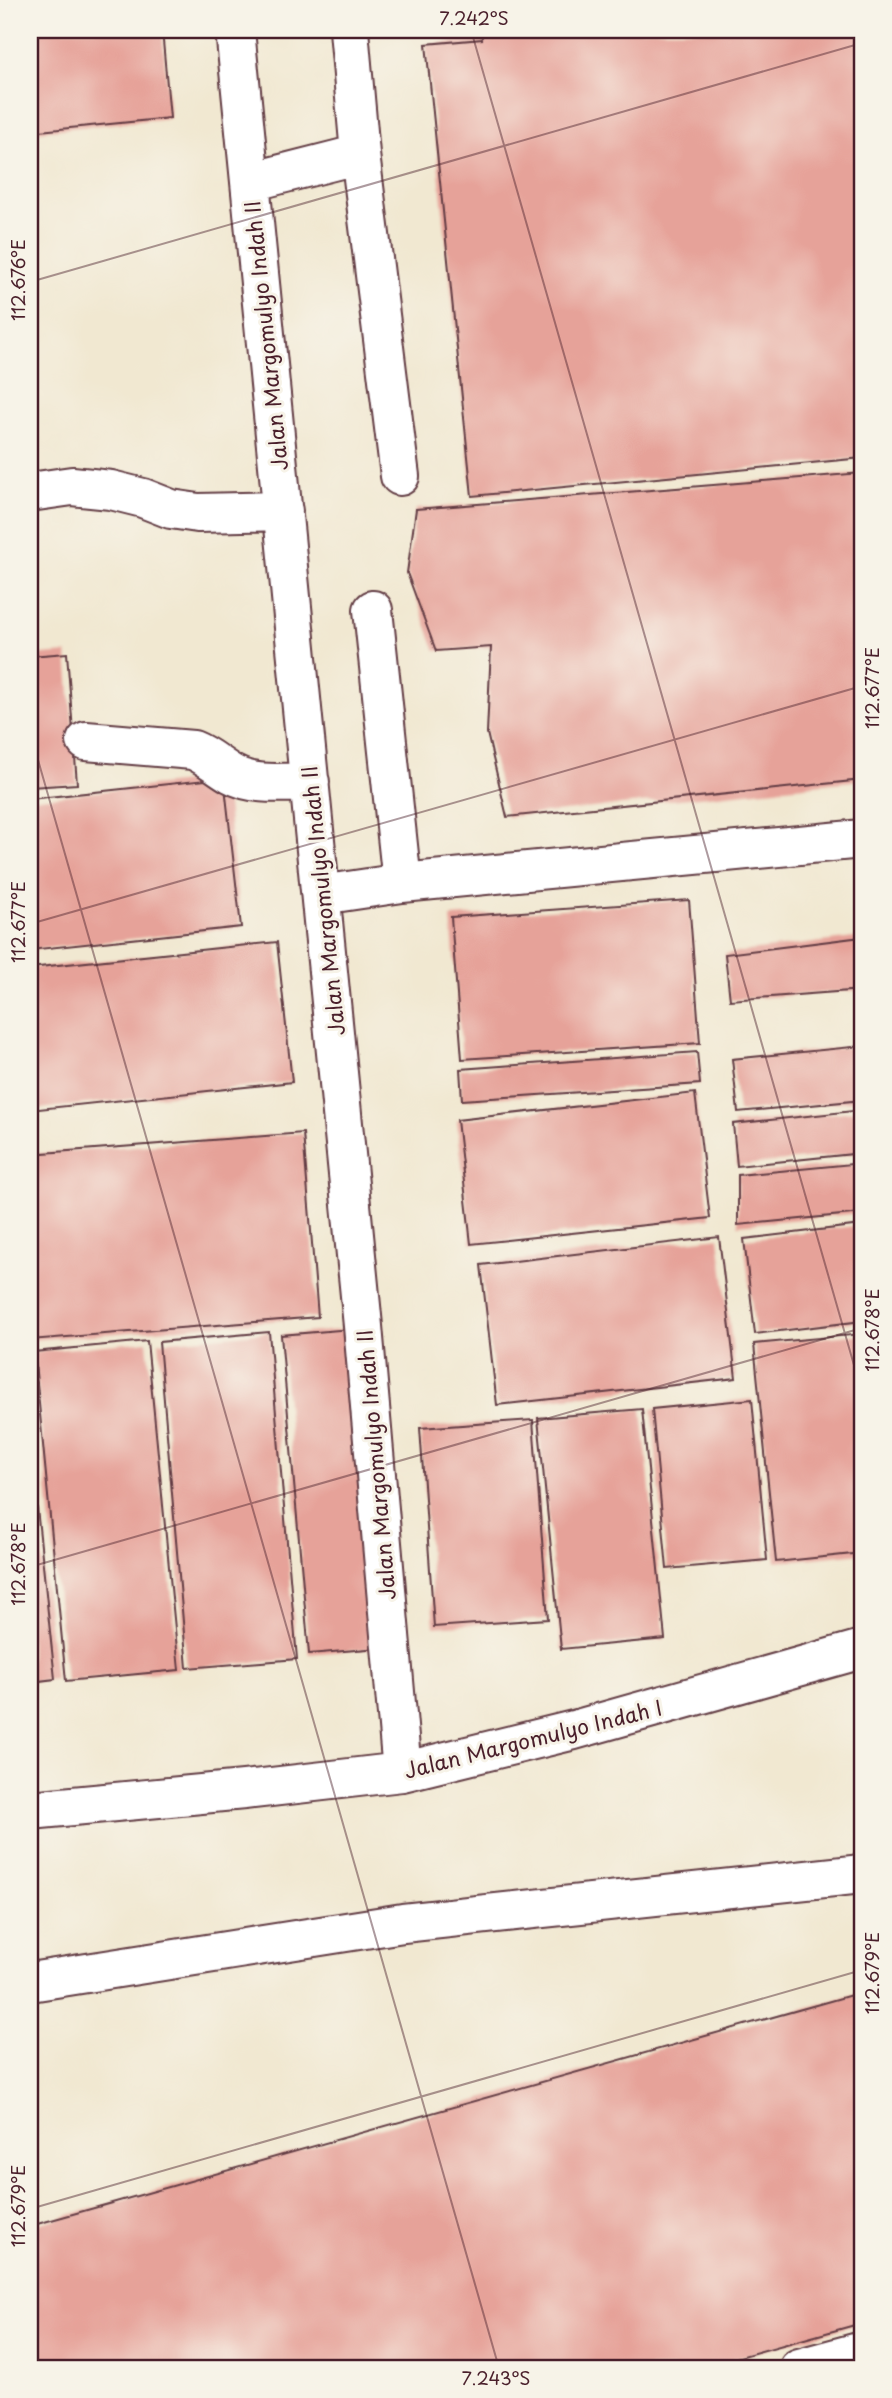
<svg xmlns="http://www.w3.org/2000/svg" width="892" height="2398" font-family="'Playpen Sans',sans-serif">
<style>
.building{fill:#e6a299}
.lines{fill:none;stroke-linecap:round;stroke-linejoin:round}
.minor-casing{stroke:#633d44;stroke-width:42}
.minor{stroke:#fff;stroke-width:38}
.ticks{fill:none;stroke:#4a1f2b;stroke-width:2;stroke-opacity:0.45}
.labels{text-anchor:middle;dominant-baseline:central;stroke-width:6;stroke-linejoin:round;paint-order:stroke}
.street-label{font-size:21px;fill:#4a1f2b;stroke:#f7f3e8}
.neatline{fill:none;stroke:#4a1f2b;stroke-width:2.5}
.ticks-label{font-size:18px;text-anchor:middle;fill:#4a1f2b}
</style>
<rect width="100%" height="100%" fill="#f7f3e8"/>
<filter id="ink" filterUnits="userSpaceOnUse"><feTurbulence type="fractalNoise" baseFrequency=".0143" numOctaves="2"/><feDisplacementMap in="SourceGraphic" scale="14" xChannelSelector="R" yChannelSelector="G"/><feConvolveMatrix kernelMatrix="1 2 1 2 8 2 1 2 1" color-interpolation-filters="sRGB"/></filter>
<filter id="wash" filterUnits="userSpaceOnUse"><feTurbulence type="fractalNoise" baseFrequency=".00686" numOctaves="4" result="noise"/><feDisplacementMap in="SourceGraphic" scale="28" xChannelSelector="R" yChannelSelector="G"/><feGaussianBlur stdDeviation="1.57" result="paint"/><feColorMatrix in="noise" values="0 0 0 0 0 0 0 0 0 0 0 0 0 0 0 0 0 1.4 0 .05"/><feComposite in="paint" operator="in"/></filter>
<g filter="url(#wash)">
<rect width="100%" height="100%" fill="#f1e8d1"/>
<g id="blocks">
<path class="building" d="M 30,30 L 162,30 L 170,118 L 30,132 Z
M 481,30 L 862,30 L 862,458 L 472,496 L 426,44 L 482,39 Z
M 862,473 L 862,780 L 507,817 L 487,733 L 491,647 L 436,651 L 407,573 L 416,509 Z
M 67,653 L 77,784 L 30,787 L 30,656 Z
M 224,778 L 241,927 L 30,950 L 30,799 Z
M 689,900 L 700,1043 L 462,1059 L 451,917 Z
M 862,937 L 862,990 L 730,1000 L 725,954 Z
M 277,942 L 292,1082 L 30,1110 L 30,968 Z
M 862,1046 L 862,1100 L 738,1112 L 732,1059 Z
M 697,1052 L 700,1084 L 462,1100 L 460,1069 Z
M 695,1093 L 710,1218 L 471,1244 L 457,1120 Z
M 862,1110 L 862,1153 L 737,1166 L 733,1124 Z
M 303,1133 L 318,1317 L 30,1340 L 30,1154 Z
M 862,1163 L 862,1213 L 738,1225 L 738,1175 Z
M 862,1225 L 862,1321 L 755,1334 L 744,1239 Z
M 719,1237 L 736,1378 L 497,1405 L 481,1265 Z
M 351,1329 L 379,1648 L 309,1654 L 281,1335 Z
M 269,1332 L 297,1659 L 187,1668 L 159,1342 Z
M 862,1334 L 862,1553 L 776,1562 L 754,1344 Z
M 147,1341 L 179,1670 L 66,1681 L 34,1352 Z
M 752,1399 L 767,1560 L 667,1569 L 652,1409 Z
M 642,1409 L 665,1639 L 561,1649 L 538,1418 Z
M 533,1420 L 548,1619 L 434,1627 L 420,1428 Z
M 30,1461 L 32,1461 L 55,1679 L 30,1682 Z
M 862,1992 L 862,2323 L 700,2368 L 30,2368 L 30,2226 Z"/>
</g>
</g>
<g filter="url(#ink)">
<use href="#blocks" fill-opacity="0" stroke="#633d44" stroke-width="2"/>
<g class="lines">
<defs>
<path id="minor" d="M 235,30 L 363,1326 L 402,1772
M 360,154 L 400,476
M 250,182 L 360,154 L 349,30
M 30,492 L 72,486 L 111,490 L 143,498 L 171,509 L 198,513 L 283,511
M 86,741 L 193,750 C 208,756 218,766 232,774 C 255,787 285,782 310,782
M 402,883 L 862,839
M 321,895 L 402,883 L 373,610
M 30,1810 L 244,1790 L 402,1772 L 574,1730 L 862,1649
M 30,1982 L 403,1923 L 862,1874
M 799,2368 L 862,2351"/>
</defs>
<use href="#minor" class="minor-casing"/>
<use href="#minor" class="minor"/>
</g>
</g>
<path class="ticks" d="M 471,30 L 862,1393M 30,282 L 862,43M 30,732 L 499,2368M 30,924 L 862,686M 30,1567 L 862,1328M 30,2209 L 862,1970"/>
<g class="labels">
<g class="street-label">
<text transform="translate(265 336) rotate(-96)">Jalan Margomulyo Indah II</text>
<text transform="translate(322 901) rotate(-96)">Jalan Margomulyo Indah II</text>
<text transform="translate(375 1465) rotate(-95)">Jalan Margomulyo Indah II</text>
<text transform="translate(533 1738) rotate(-14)">Jalan Margomulyo Indah I</text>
</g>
</g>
<rect width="892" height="2398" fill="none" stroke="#f7f3e8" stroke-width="77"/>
<rect x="38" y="38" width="816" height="2322" class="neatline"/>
<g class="ticks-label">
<text x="474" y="25">7.242°S</text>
<text transform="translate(19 280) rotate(-90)" y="6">112.676°E</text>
<text transform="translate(873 688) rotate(-90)" y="6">112.677°E</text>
<text transform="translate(19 922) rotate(-90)" y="6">112.677°E</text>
<text transform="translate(873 1330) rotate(-90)" y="6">112.678°E</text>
<text transform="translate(19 1564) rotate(-90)" y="6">112.678°E</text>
<text transform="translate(873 1973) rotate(-90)" y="6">112.679°E</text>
<text transform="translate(19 2206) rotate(-90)" y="6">112.679°E</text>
<text x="496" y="2385">7.243°S</text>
</g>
</svg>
